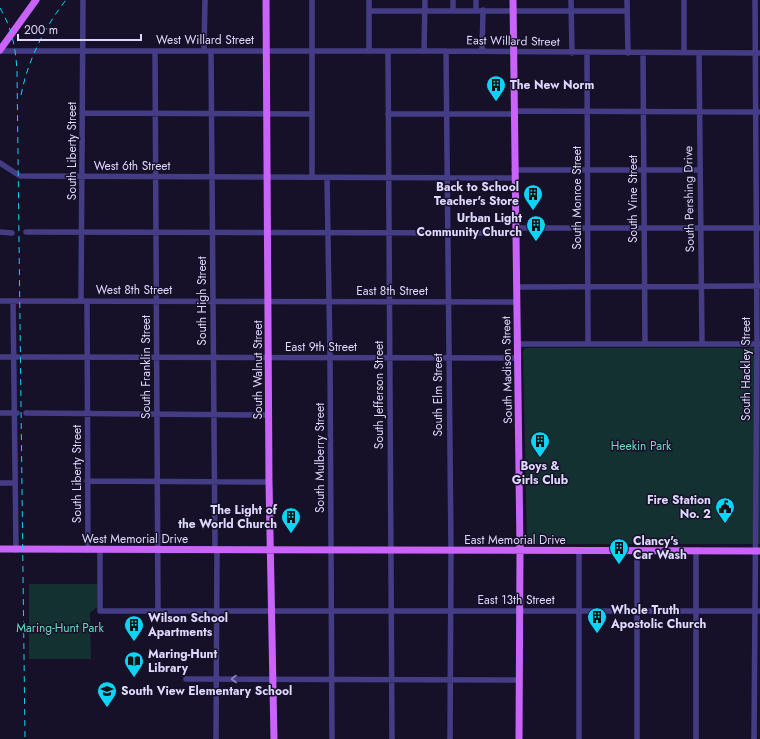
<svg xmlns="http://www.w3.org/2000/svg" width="760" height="739" font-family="Jost,sans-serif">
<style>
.green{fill:#143131}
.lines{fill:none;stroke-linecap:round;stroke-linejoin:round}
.minor{stroke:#443d85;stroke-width:5.5}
.major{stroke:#c963fa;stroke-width:7}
.rail{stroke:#0bd4f7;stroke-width:1;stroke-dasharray:6 5;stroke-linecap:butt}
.oneway{stroke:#8a83bb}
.labels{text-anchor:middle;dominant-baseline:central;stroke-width:3;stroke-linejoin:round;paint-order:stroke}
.street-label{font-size:12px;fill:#dfd8fe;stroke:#161128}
.poi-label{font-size:12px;font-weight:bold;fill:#dfd8fe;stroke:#161128;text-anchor:start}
.park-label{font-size:12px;fill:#66dcc5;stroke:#161128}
</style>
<rect width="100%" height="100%" fill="#161128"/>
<path class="green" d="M 525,348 L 760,348 L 760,544 L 527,544 L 523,351 Z
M 29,584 L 97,584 L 97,607 L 90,613 L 91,659 L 29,659 Z"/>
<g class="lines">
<path class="minor" d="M 312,0 L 312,177
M 369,0 L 369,51
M 476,0 L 476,10
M 571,0 L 572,53
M 627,0 L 628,53
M 684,0 L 684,53
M 453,10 L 453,0
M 369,11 L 627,11
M 0,51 L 446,51 L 760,53
M 155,51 L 158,611
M 204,51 L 205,0
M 211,51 L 215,551
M 388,51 L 392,739
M 424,51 L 425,0
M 446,51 L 451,551 L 450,739
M 482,51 L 483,10
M 587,53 L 588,344
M 643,53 L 645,344
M 699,53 L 702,344
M 514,111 L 760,112
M 82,113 L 312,114
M 388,114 L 514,114
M 0,163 L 20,176 L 515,178
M 514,170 L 700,170
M 327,178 L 330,358 L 332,739
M 516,228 L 760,228
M 0,232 L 12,233
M 26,232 L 516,233
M 517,287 L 760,286
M 0,301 L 517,302
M 13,301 L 16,550
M 81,301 L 83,0
M 87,301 L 88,550
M 517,344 L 760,344
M 0,357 L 18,357
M 23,357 L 517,358
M 0,413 L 17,413
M 26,413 L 269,415
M 87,481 L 269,482
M 0,483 L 14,483
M 100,550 L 100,611 L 760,611
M 579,550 L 579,739
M 637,551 L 637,739
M 186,679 L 519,680
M 216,739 L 217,551
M 696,739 L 696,550
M 754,739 L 757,344 L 755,0"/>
<path class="major" d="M 266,0 L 269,482 L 274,739
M 513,0 L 520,550 L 519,739
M 0,50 L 36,0
M 0,549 L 760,551"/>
<path class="rail" d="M 0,8 C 12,28 16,49 17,72 L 25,739
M 21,95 C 28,60 44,28 66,0"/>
</g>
<defs><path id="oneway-chevron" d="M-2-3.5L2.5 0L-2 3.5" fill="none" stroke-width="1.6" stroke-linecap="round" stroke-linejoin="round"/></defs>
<use class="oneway" href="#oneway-chevron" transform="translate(234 679) rotate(180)"/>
<defs>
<symbol id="building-pin" viewBox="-11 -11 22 30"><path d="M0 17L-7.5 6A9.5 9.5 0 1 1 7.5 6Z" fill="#0bd4f7" stroke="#161128"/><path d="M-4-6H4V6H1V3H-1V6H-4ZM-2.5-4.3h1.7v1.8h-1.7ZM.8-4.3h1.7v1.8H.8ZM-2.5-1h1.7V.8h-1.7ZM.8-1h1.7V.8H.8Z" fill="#111"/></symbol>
<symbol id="civic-pin" viewBox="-11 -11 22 30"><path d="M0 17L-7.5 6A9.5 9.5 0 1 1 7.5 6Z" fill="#0bd4f7" stroke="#161128"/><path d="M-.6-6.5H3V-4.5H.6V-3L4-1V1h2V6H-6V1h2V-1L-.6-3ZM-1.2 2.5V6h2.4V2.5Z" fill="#111"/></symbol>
<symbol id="library-pin" viewBox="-11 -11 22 30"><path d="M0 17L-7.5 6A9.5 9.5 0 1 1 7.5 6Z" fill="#0bd4f7" stroke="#161128"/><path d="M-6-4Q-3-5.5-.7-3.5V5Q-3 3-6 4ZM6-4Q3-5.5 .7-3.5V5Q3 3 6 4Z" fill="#111"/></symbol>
<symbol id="school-pin" viewBox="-11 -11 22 30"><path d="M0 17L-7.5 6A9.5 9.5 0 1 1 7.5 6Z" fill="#0bd4f7" stroke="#161128"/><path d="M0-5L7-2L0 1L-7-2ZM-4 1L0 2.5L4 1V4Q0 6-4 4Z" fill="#111"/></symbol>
</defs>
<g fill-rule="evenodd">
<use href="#building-pin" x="485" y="74" width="22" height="30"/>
<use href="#building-pin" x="522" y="183" width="22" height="30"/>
<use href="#building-pin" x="525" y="214" width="22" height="30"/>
<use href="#building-pin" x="529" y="430" width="22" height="30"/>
<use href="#civic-pin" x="714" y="496" width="22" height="30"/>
<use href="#building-pin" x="280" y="506" width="22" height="30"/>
<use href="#building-pin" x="608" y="537" width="22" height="30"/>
<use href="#building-pin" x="586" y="606" width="22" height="30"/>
<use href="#building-pin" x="123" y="614" width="22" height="30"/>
<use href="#library-pin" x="123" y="650" width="22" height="30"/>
<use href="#school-pin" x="96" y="680" width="22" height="30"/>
</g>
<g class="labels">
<g class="street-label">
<text x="205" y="40">West Willard Street</text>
<text transform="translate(513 41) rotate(1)">East Willard Street</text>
<text transform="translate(72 151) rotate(-90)">South Liberty Street</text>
<text x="132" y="166">West 6th Street</text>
<text transform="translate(577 198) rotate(-90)">South Monroe Street</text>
<text transform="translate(633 199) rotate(-90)">South Vine Street</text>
<text transform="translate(689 199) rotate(-91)">South Pershing Drive</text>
<text x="134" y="290">West 8th Street</text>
<text x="392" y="291">East 8th Street</text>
<text transform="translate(202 301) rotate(-90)">South High Street</text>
<text x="321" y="347">East 9th Street</text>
<text transform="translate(146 367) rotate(-90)">South Franklin Street</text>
<text transform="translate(746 369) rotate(-90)">South Hackley Street</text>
<text transform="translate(258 370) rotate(-90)">South Walnut Street</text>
<text transform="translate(507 370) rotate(-91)">South Madison Street</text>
<text transform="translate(379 395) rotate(-90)">South Jefferson Street</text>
<text transform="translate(438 395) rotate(-90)">South Elm Street</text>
<text transform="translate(320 458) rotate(-90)">South Mulberry Street</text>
<text transform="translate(77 474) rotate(-90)">South Liberty Street</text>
<text x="135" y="539">West Memorial Drive</text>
<text x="515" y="540">East Memorial Drive</text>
<text x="516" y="600">East 13th Street</text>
</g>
<g class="poi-label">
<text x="510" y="85">The New Norm</text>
<text x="519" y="187" text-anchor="end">Back to School<tspan x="519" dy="14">Teacher's Store</tspan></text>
<text x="522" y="218" text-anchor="end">Urban Light<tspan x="522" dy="14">Community Church</tspan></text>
<text x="540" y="466" text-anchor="middle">Boys &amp;<tspan x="540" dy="14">Girls Club</tspan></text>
<text x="711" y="500" text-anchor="end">Fire Station<tspan x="711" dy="14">No. 2</tspan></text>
<text x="277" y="510" text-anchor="end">The Light of<tspan x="277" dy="14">the World Church</tspan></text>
<text x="633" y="541">Clancy's<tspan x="633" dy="14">Car Wash</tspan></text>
<text x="611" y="610">Whole Truth<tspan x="611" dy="14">Apostolic Church</tspan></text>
<text x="148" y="618">Wilson School<tspan x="148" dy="14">Apartments</tspan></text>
<text x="148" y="654">Maring-Hunt<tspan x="148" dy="14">Library</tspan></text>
<text x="121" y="691">South View Elementary School</text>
</g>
<g class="park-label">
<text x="641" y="446">Heekin Park</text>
<text x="60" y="628">Maring-Hunt Park</text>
</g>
</g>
<path d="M18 34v6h123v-6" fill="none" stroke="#dfd8fe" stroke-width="2"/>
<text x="24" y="34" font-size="12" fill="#dfd8fe" stroke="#161128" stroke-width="3" paint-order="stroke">200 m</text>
</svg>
